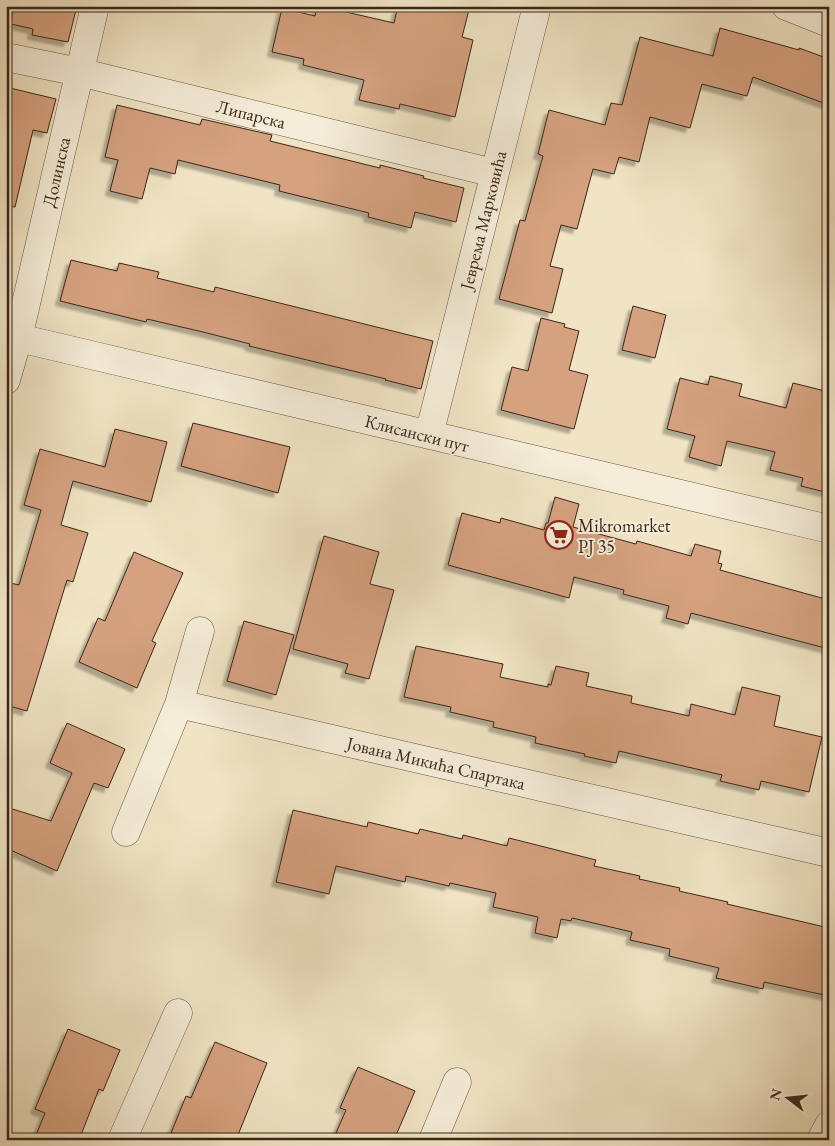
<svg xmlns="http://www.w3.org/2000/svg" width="835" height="1146" font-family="'EB Garamond',serif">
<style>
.building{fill:#d5a17f;stroke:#3a2618;filter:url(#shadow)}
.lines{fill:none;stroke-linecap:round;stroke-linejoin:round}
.minor-casing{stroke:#685643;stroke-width:29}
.minor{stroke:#f5edd9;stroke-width:28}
.labels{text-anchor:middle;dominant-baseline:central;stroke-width:4;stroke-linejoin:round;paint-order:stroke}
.street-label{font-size:18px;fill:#3a2618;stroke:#f5edd9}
.poi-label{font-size:18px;fill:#3a2618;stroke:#f5edd9;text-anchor:start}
</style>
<defs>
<filter id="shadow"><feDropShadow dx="-4.5" dy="4.5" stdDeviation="1" flood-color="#0004"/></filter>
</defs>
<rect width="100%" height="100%" fill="#f0e4c4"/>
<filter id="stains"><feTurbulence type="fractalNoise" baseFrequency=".004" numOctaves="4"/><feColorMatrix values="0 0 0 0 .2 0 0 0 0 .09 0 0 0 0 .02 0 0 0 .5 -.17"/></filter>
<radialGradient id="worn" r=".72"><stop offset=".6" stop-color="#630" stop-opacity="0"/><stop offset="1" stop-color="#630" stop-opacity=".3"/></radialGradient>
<path class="building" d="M 14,6 L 77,6 L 68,42 L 32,35 L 33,29 L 11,24 Z
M 317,6 L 347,6 L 346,12 L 394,23 L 398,6 L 470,6 L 462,37 L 473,40 L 455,117 L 400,104 L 399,109 L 359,100 L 364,80 L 303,65 L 304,59 L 272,52 L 282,8 L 315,16 Z
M 720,28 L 799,50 L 799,48 L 829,59 L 829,105 L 753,77 L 747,96 L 702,84 L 690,128 L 650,117 L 639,162 L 619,157 L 614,174 L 593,169 L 577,229 L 561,225 L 550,266 L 563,269 L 552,313 L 499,299 L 520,220 L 525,221 L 543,156 L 538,154 L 549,110 L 605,125 L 611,103 L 622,105 L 640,37 L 713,56 Z
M 10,88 L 56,99 L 47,133 L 33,130 L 15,207 L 6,206 L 6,102 Z
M 117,105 L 200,125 L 202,119 L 272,135 L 270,141 L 380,168 L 380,165 L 424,176 L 423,178 L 464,188 L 456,222 L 415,212 L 411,228 L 368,217 L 369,213 L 279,191 L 280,185 L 178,160 L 175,174 L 150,168 L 142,199 L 110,191 L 118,160 L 105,157 Z
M 71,260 L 117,271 L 119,263 L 159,272 L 157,278 L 214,292 L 215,287 L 433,341 L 421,389 L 385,380 L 386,379 L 249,346 L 250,344 L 203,332 L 147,319 L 146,322 L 60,301 Z
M 633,306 L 666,315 L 655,358 L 622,350 Z
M 541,318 L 565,324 L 564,327 L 579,331 L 569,370 L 588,375 L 574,429 L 501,410 L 512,367 L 528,371 Z
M 710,376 L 742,384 L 739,396 L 786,408 L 793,383 L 829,392 L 829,493 L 801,486 L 803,478 L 770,470 L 775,452 L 727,441 L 721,466 L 689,457 L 695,436 L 667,429 L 680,378 L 708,385 Z
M 193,423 L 290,447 L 278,493 L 181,466 Z
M 115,429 L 167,442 L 151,502 L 73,481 L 61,525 L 88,533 L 73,582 L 67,580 L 27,711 L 6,705 L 6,582 L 19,585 L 41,510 L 24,505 L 40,449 L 105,467 Z
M 555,497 L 579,504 L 573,527 L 636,544 L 637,541 L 691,556 L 695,544 L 721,551 L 718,563 L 722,564 L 720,570 L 829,600 L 829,649 L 691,613 L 688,624 L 666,618 L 669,606 L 623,594 L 624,590 L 574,577 L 569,598 L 448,565 L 462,513 L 500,523 L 501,518 L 544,530 L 546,523 L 548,523 Z
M 324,536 L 379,552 L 370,584 L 394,590 L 369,679 L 345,673 L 348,664 L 293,649 Z
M 134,552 L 183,573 L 152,641 L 156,643 L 137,688 L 79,662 L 98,618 L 105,621 Z
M 244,621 L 294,635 L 276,695 L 227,681 Z
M 416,646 L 503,664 L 500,677 L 548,687 L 548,684 L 551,685 L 556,666 L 589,673 L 586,686 L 632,696 L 631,703 L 689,716 L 691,704 L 735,715 L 742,687 L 780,696 L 774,726 L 822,737 L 809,792 L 761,781 L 759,790 L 720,781 L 722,775 L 619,751 L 616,763 L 584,756 L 585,754 L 535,743 L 536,737 L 493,727 L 494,722 L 450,712 L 451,707 L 404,697 Z
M 67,723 L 125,749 L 108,788 L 94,783 L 57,871 L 6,848 L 6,807 L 51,821 L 72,773 L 50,763 Z
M 293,810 L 367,827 L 368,822 L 418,834 L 420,829 L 462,839 L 463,835 L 507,846 L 509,838 L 596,860 L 594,866 L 640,876 L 639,879 L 680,888 L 679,891 L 728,902 L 727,904 L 829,928 L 829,996 L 764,982 L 763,989 L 716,978 L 719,968 L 669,956 L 670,949 L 630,940 L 632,932 L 572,918 L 571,921 L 561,919 L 557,938 L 535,933 L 538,917 L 493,907 L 496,893 L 450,883 L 449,886 L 406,876 L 405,882 L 336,866 L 329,894 L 276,882 Z
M 68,1029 L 120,1050 L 103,1091 L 99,1089 L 79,1140 L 34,1140 L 45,1113 L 35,1109 Z
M 215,1042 L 267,1063 L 236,1140 L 188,1140 L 171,1133 L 186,1096 L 191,1098 Z
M 358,1067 L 415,1091 L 394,1140 L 333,1140 L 346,1110 L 340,1108 Z"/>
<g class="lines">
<defs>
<path id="minor" d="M 786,6 L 829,23
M 6,57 L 79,72 L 494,173
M 6,335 L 829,529
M 6,380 L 18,338 L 95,6
M 429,435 L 537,6
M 179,704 L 200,631
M 126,832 L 179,704 L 829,853
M 122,1140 L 178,1013
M 433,1140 L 457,1082
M 821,1140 L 829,1125"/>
</defs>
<use href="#minor" class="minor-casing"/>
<use href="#minor" class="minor"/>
</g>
<defs>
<symbol id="supermarket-ring" viewBox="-11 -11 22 22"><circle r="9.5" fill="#f5edd9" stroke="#8f2418" stroke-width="1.5"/><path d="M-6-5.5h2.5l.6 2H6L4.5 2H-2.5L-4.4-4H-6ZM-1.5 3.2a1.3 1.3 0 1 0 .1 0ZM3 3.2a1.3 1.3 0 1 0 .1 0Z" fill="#8f2418"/></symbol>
</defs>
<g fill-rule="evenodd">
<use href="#supermarket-ring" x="543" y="519" width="32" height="32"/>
</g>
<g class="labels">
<g class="street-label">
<text transform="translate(251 114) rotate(14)">Липарска</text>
<text transform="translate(56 172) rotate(-77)">Долинска</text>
<text transform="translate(483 220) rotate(-76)">Јеврема Марковића</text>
<text transform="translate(417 433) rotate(14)">Клисански пут</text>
<text transform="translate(436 763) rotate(13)">Јована Микића Спартака</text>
</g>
<g class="poi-label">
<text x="578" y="525">Mikromarket<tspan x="578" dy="21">PJ 35</tspan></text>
</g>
</g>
<rect width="835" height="1146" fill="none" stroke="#f0e4c4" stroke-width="25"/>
<rect x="8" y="8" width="820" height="1131" fill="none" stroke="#3a2618" stroke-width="2.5"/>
<rect x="12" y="12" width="810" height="1121" fill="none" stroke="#3a2618"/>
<g transform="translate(788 1098) rotate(286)" stroke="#f5edd9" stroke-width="4" paint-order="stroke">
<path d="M0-4L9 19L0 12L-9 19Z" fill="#3a2618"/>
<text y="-8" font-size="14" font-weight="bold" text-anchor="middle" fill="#3a2618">N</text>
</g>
<rect width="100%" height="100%" filter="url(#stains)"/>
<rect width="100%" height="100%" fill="url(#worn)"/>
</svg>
